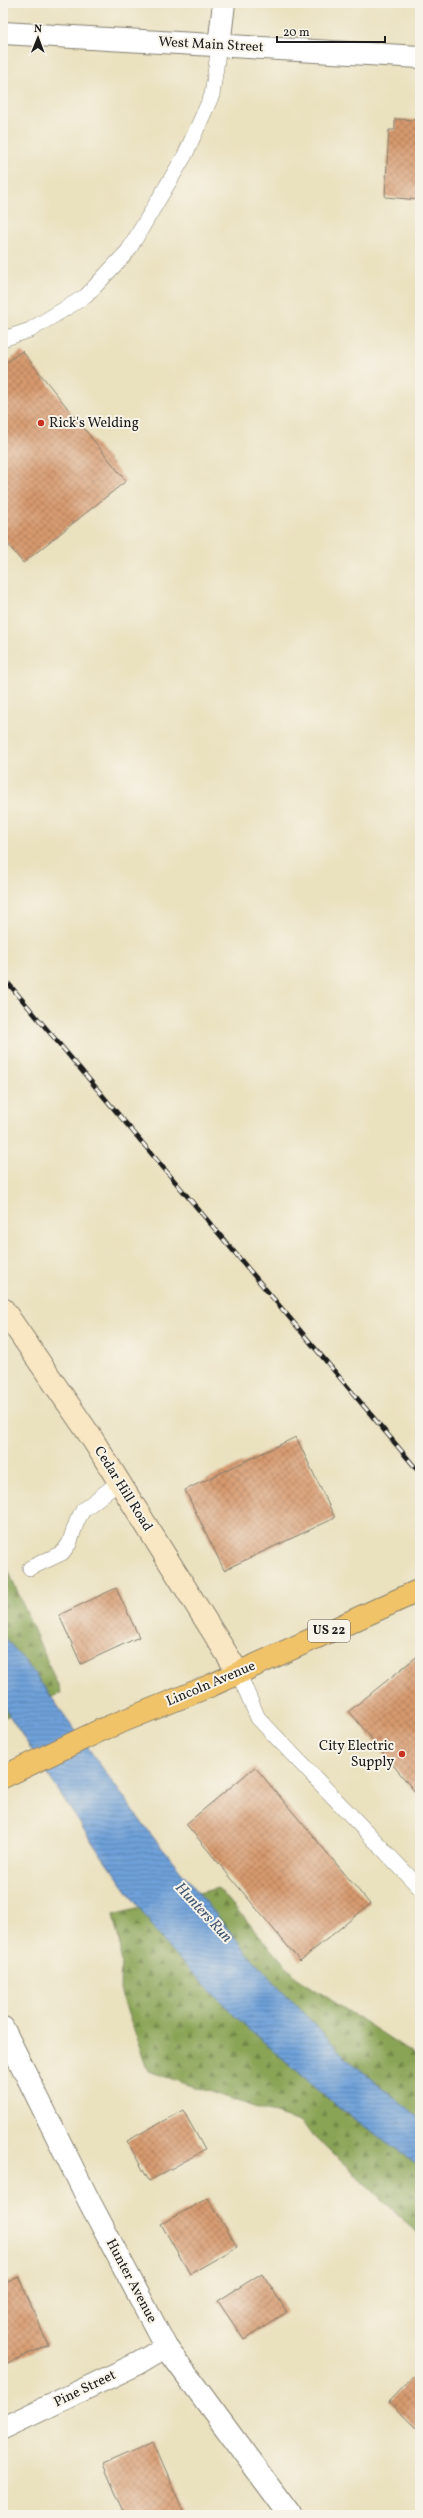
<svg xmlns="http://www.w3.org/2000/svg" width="423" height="2518" font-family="Vollkorn,serif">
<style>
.forest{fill:url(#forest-firs);stroke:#536039}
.water{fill:url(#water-rules);stroke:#455e7a}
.building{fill:url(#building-cross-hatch)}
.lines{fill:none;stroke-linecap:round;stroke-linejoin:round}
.service-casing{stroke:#837e6e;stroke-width:16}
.minor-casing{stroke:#837e6e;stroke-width:24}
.secondary-casing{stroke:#837e6e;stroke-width:24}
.primary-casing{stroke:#837e6e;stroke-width:24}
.service{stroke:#fff;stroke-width:15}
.minor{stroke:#fff;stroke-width:22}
.secondary{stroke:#f9e7c3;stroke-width:22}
.primary{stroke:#f1c369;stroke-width:22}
.rail-casing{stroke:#1c1c1c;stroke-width:4.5}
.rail{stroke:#f7f3e8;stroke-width:3;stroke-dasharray:9;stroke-linecap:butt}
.poi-dot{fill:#c8321e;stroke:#f7f3e8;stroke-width:1.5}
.labels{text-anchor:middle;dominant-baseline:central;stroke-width:4;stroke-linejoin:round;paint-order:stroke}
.shield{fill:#f7f3e8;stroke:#5e5c59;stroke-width:1}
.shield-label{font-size:13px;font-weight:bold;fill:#1c1c1c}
.street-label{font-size:14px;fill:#1c1c1c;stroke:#f7f3e8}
.poi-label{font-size:14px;fill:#1c1c1c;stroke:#f7f3e8;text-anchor:start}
.water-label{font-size:15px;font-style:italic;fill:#415771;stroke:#f7f3e8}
</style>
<defs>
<pattern id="forest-firs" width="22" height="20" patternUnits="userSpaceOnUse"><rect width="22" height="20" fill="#8aa456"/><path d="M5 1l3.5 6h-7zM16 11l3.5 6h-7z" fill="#708546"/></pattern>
<pattern id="water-rules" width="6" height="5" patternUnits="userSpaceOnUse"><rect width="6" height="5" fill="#6ea0d9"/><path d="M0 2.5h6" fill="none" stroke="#5a82af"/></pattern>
<pattern id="building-cross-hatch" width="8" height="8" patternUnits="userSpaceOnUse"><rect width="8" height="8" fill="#d79a6e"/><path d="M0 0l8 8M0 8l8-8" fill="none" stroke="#ae7d5a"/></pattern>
</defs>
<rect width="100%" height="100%" fill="#f7f3e8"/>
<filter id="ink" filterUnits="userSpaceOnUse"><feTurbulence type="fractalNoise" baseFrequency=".025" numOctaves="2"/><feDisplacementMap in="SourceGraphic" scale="8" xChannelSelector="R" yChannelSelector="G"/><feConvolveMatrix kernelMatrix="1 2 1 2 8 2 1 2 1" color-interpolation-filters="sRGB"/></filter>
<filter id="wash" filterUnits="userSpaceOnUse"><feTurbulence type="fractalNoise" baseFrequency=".012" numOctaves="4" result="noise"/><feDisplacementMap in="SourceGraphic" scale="16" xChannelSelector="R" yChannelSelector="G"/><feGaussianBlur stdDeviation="0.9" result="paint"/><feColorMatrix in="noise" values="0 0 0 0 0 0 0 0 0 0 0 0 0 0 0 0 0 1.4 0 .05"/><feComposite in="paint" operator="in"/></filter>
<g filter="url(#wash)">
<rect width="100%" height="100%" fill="#eae1bf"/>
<path class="forest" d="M 3,1558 L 61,1693 L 3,1718 Z
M 218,1888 L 296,1977 L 420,2058 L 420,2235 L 299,2122 L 148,2071 L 120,1990 L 121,1950 L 113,1915 Z"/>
<path class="water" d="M 3,1635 L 29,1666 L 145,1827 L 250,1956 L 346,2058 L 420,2118 L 420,2166 L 340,2109 L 239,2020 L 169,1949 L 94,1845 L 3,1706 Z"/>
<g id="blocks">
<path class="building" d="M 395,119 L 420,120 L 420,200 L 385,197 L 389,130 L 395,130 Z
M 22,351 L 126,481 L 23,563 L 3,538 L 3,365 Z
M 296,1437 L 335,1518 L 224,1570 L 185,1490 Z
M 116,1588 L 139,1637 L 81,1664 L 59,1615 Z
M 420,1654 L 420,1798 L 349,1711 Z
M 255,1767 L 370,1904 L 300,1961 L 186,1824 Z
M 183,2110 L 205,2150 L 149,2181 L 127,2141 Z
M 208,2198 L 237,2247 L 190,2274 L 161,2224 Z
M 262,2273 L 287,2312 L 244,2340 L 218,2301 Z
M 19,2277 L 48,2345 L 3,2365 L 3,2284 Z
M 420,2370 L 420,2424 L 416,2428 L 389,2402 Z
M 153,2442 L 185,2515 L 125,2515 L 103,2464 Z"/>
</g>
</g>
<g filter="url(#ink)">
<use href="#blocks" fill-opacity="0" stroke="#837e6e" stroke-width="1"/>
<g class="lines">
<defs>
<path id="service" d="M 3,339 L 30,330 L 86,296 L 128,251 L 185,155 L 212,95 L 219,46
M 30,1568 L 62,1553 L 69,1544 L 77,1521 L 83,1510 L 119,1482
M 238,1672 L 258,1718 L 420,1888"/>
<path id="minor" d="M 3,33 L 420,57
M 219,46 L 224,3
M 3,2028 L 89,2201 L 166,2347 L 290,2515
M 3,2428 L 139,2363 L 166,2347"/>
<path id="secondary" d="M 3,1309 L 91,1437 L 238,1672"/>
<path id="primary" d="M 3,1777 L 101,1730 L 212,1685 L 420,1590"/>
</defs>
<use href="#service" class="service-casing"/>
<use href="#minor" class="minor-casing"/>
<use href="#secondary" class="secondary-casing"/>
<use href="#primary" class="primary-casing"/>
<use href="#service" class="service"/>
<use href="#minor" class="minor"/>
<use href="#secondary" class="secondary"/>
<use href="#primary" class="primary"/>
<defs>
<path id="rail" d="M 3,977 L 420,1473"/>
</defs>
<use href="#rail" class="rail-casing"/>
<use href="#rail" class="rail"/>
</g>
</g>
<g class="poi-dot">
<circle cx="41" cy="423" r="4"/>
<circle cx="402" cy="1754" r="4"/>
</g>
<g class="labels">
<rect class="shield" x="308" y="1620" width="42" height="22" rx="3"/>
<g class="shield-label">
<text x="329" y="1631">US 22</text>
</g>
<g class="street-label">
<text transform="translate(211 45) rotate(3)">West Main Street</text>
<text transform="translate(123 1489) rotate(58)">Cedar Hill Road</text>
<text transform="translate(211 1684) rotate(-23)">Lincoln Avenue</text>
<text transform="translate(131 2281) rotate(62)">Hunter Avenue</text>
<text transform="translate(85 2389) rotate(-26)">Pine Street</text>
</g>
<g class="poi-label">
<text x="49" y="423">Rick's Welding</text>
<text x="394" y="1746" text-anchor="end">City Electric<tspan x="394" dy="16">Supply</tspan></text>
</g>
<g class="water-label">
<text transform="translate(203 1913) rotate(47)">Hunters Run</text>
</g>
</g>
<rect width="423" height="2518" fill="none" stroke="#f7f3e8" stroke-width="16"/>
<g transform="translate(38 38) rotate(1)" stroke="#f7f3e8" stroke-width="3" paint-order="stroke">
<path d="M0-3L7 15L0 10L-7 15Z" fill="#1c1c1c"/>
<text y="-6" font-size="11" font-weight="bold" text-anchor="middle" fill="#1c1c1c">N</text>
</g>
<path d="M277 36v6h108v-6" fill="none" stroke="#1c1c1c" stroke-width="2"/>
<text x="283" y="36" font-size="12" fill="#1c1c1c" stroke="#f7f3e8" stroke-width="3" paint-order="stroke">20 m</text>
</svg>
